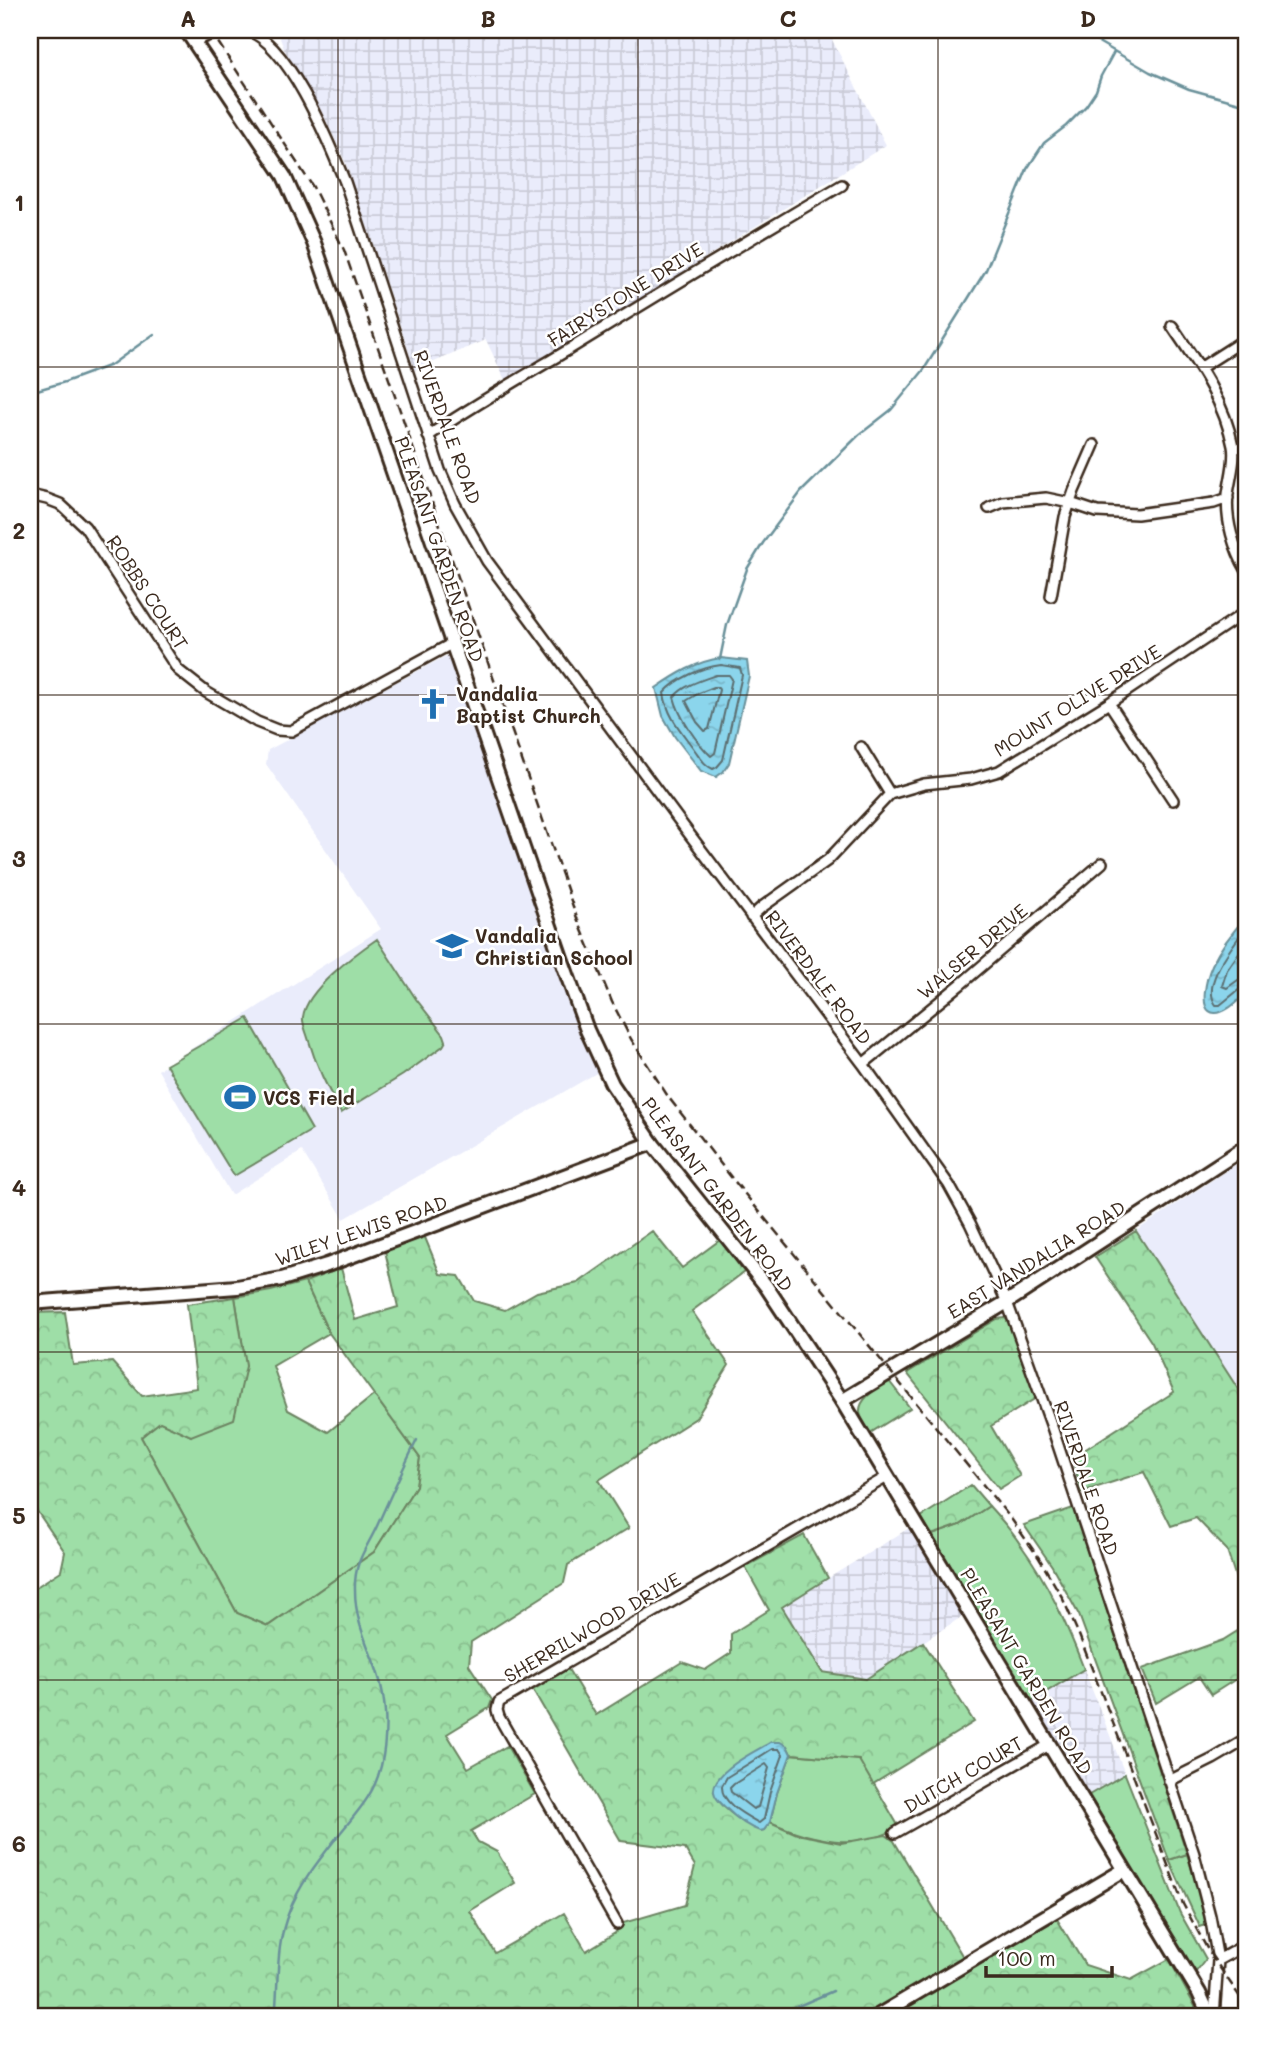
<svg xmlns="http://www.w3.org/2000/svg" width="1277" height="2047" font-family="Mali,sans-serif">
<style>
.built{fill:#eaecfb}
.industrial{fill:url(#industrial-grid)}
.grass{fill:#9edea7;stroke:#6c8462;stroke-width:2}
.forest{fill:url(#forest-crowns);stroke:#6c8462;stroke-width:2}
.water{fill:url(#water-ripples);stroke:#6b919a;stroke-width:2}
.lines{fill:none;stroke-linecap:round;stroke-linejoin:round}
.shore{stroke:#5b6e70;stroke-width:2}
.stream{stroke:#6b919a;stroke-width:2.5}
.minor-casing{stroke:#3b2a1e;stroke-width:14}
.tertiary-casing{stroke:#3b2a1e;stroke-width:18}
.secondary-casing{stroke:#3b2a1e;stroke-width:18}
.minor{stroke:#fff;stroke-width:9}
.tertiary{stroke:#fff;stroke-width:12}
.secondary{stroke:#fff;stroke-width:12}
.rail{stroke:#3b2a1e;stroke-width:2.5;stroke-dasharray:10 5;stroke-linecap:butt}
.grid{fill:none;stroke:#3b2a1e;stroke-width:2;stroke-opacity:0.55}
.labels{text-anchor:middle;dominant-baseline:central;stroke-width:5;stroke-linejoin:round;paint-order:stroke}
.street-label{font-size:19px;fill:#3b2a1e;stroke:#fff}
.poi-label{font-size:19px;font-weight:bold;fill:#3b2a1e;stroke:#fff;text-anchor:start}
.neatline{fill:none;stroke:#3b2a1e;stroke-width:2.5}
.grid-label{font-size:23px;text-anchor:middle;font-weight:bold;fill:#3b2a1e}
</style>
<defs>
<pattern id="industrial-grid" width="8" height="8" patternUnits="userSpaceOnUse" patternTransform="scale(1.75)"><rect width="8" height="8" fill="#eaecfb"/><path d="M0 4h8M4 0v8" fill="none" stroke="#cacbd7"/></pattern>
<pattern id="forest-crowns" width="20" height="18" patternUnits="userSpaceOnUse" patternTransform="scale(1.75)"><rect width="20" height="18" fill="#9edea7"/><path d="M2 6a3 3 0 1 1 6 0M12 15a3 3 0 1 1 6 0" fill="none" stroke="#89bf8f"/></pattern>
<pattern id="water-ripples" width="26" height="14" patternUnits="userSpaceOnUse" patternTransform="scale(1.75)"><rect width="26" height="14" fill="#8bd5ec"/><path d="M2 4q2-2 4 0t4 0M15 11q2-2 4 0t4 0" fill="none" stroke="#79b7ca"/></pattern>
</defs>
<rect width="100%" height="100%" fill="#fff"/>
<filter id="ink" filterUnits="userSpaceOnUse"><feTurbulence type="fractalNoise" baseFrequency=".0143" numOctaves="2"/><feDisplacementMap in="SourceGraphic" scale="14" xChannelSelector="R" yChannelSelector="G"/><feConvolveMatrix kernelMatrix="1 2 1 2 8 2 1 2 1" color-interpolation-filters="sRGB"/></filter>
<g filter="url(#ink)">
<path class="built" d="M 452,653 L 600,1071 L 344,1219 L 302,1151 L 231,1195 L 158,1070 L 381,929 L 266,764 L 268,750 Z
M 1247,1157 L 1247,1403 L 1136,1231 Z"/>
<path class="industrial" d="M 277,30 L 827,30 L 886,145 L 506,382 L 486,340 L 415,370 L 345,161 L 322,112 L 284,49 Z
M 909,1528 L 963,1616 L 866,1679 L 822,1672 L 782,1607 Z
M 1084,1669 L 1125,1774 L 1089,1795 L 1031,1701 Z"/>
<path class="grass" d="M 377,939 L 416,999 L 444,1035 L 446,1041 L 443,1046 L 403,1075 L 341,1113 C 327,1087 316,1066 308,1038 C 306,1031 302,1023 303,1017 C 306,990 355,954 377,939 Z
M 248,1018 L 312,1130 L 234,1176 L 166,1065 Z
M 305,1282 L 329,1333 L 273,1366 L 288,1410 L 328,1432 L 374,1395 L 420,1458 L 416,1486 L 374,1552 L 268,1626 L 237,1613 L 141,1437 L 160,1421 L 191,1436 L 246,1366 L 235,1297 L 271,1291 Z
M 889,1381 L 910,1408 L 870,1433 C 867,1427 861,1420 860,1413 C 858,1398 878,1388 889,1381 Z
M 989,1506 C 1000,1518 1011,1530 1020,1544 C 1048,1582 1067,1625 1084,1669 L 1031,1701 L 932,1535 L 960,1525 Z
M 791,1754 L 860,1760 L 899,1827 C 859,1852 811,1840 770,1822 L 777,1793 Z
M 1125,1774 L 1180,1913 L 1206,1959 L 1195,1973 L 1089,1795 Z
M 1187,1854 L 1202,1903 L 1206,1925 L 1200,1927 L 1169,1860 Z"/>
<path class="forest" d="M 652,1231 L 682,1268 L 720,1240 L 744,1272 L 692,1311 L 729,1365 L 696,1418 L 599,1480 L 629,1528 L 568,1565 L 564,1583 L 471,1642 L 469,1665 L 492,1700 L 489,1708 L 447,1734 L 468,1768 L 507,1746 L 535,1794 L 471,1831 L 478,1842 L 497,1852 L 515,1883 L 470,1911 L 495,1953 L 564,1913 L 586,1951 L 615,1933 L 623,1923 L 685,1905 L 695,1866 L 685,1849 L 621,1841 L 533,1690 L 568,1669 L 596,1715 L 682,1662 L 705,1670 L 731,1653 L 731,1634 L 769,1610 L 745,1567 L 804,1535 L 828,1578 L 782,1607 L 822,1672 L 866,1679 L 923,1642 L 974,1722 L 873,1784 L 859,1760 L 791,1754 L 787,1746 L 714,1791 C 721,1811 743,1821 760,1831 L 764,1830 L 770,1822 L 797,1834 L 841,1843 L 886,1835 L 894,1841 L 963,1957 L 865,2017 L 30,2017 L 30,1591 L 61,1571 L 65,1552 L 30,1501 L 30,1374 L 37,1358 L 31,1313 L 65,1312 L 73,1365 L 112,1362 L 142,1396 L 197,1388 L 187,1304 L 235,1297 L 246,1366 L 234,1419 L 191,1436 L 160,1422 L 141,1437 L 237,1613 L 268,1626 L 374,1552 L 416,1486 L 420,1458 L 329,1333 L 305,1282 L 341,1268 L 355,1320 L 398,1307 L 385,1251 L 424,1235 L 440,1274 L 459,1276 L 474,1301 L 505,1310 L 537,1292 L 578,1283 Z
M 1136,1231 L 1247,1403 L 1247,1613 L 1227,1550 L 1196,1518 L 1171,1526 L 1144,1472 L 1082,1492 L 1072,1458 L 1174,1392 L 1152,1343 L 1095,1257 Z
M 1005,1318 L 1011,1325 L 1036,1398 L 991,1426 L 1020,1476 L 999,1489 L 907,1373 L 997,1319 Z
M 971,1485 L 989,1506 L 960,1525 L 932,1535 L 921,1517 Z
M 1073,1508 L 1187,1854 L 1169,1860 L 1079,1615 L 1052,1566 L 1024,1525 Z
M 1247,1625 L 1247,1672 L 1211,1695 L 1199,1677 L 1156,1703 L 1142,1669 L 1223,1640 Z
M 1057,1919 L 1085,1965 L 1131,1980 L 1169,1959 L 1201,2017 L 889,2017 Z"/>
<path class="water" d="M 721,658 L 747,661 L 749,676 L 729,763 L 723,772 L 716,777 L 701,771 L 675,737 L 663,716 L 656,688 C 675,675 697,661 721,658 Z
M 1247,916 L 1247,993 C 1240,998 1226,1014 1215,1013 C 1196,1012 1208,974 1212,965 C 1220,948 1235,929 1247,916 Z
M 771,1742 L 780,1742 L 787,1746 L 791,1754 L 777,1793 L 770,1822 L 764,1830 L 760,1831 C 748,1827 736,1818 727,1809 C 722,1804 715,1799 714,1792 C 711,1772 756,1751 771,1742 Z"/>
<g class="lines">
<path class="shore" d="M 721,665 L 740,668 L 742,675 L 723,760 L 717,767 L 713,769 C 704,765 700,757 694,749 C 681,731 667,716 664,693 C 676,679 702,667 721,665 Z
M 716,675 L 729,675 L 732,679 L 715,753 L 711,756 C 696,742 679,717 674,697 C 684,685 702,680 716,675 Z
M 714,687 L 718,687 L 719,690 L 709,729 L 705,731 L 697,722 L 686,701 L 699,693 Z
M 1247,926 C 1234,945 1200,983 1216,1005 L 1220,1005 L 1241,988 L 1247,988
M 1247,941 L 1227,970 L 1222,986 L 1227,988 L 1238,980 L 1247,979
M 772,1749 L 779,1749 L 783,1755 L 770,1792 L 764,1819 L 759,1823 C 745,1815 721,1803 722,1786 L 727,1777 Z
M 766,1764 L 769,1768 L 758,1807 L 753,1809 L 731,1792 L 730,1788 L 734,1784 Z"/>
<path class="stream" d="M 1080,30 L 1088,36 L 1150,72 L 1189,89 L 1247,105
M 30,392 L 65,382 L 111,365 L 154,334
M 720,659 L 727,625 L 747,569 L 763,543 L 801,492 L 859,435 L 891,410 L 923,371 L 986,270 L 1027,169 L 1044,143 L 1066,126 L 1086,106 L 1096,91 L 1101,76 L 1114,52
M 275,2017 C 279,1983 275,1945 289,1912 C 299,1885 319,1860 337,1837 C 356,1813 374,1796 381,1766 C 388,1736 387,1700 377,1671 C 367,1643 355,1621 355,1590 C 354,1561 366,1550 377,1526 C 390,1497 403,1468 417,1440
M 773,2017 L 833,1991"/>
<defs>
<path id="minor" d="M 246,30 C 288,41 329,143 345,182 L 440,470 L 455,504 L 487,561 L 684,827 L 863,1064 L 949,1185 L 970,1223 L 1007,1302 L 1053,1430 L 1194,1854 L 1210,1916 L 1218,1960 L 1214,2017
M 194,41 L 223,30
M 1172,326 C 1197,363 1224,400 1233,446 C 1236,460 1230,479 1228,494 C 1225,520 1234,549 1247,571
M 1200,368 L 1247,338
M 428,436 C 474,405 521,378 568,350 C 659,294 750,239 842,185
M 1234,448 L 1247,447
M 30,495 L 47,499 L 60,504 L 85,527 L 178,670 L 206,692 L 257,722 L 277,730 L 291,731 L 453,643
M 989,508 L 1003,502 L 1046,498 L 1070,503 L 1097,512 L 1137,514 L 1214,503 L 1228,498
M 1051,596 L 1065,517 L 1074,491 L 1094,445
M 1109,703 L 1173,800
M 861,747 L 890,794
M 751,917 L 762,907 L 828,860 L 890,794 L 924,784 L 971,779 L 999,771 L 1109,703 L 1247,611
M 863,1064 L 961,984 L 1102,863
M 1169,1781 L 1213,1759 L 1247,1739
M 895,1833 L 1049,1745
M 617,1924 L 499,1717 L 497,1710 L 499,1702 L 887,1477
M 1218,1960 L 1247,1944"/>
<path id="tertiary" d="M 30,1303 L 237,1287 L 282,1279 L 327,1265 L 652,1143
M 842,1401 L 1007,1302 L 1247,1146
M 876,2017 L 1124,1870"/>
<path id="secondary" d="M 186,30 L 284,176 L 314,243 L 561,958 L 587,1030 L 612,1084 L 652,1143 L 766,1286 L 842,1401 L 1199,1993 L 1210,2017"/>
</defs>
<use href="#minor" class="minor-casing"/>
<use href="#tertiary" class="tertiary-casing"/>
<use href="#secondary" class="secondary-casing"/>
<use href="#minor" class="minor"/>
<use href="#tertiary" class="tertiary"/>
<use href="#secondary" class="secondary"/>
<path class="rail" d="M 210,30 L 313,187 L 344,250 L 577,918 L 612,1002 L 631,1039 L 669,1098 L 731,1177 L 1012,1520 L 1039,1558 L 1062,1597 L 1079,1635 L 1183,1904 L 1209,1952 L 1247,2007"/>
</g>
</g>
<path class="grid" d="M 338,30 L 338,2017M 638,30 L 638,2017M 938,30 L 938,2017M 30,367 L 1247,367M 30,695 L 1247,695M 30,1024 L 1247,1024M 30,1352 L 1247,1352M 30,1680 L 1247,1680"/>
<defs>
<symbol id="church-bare" viewBox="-9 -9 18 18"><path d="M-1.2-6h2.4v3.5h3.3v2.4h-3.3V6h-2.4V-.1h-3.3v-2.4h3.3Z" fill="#1f6fb2" stroke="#fff" stroke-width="2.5" paint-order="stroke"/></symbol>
<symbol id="school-bare" viewBox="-9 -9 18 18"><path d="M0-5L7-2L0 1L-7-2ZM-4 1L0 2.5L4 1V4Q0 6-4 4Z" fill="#1f6fb2" stroke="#fff" stroke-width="2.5" paint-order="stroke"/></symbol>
<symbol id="stadium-bare" viewBox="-9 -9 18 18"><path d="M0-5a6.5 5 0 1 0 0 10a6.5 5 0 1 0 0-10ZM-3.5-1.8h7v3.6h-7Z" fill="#1f6fb2" stroke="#fff" stroke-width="2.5" paint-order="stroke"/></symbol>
</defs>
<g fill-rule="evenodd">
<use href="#church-bare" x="411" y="682" width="44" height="44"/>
<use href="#school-bare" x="430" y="924" width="44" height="44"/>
<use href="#stadium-bare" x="218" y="1075" width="44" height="44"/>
</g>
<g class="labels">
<g class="street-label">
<text transform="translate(625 294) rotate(-32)">FAIRYSTONE DRIVE</text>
<text transform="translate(448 427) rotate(70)">RIVERDALE ROAD</text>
<text transform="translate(440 549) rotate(71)">PLEASANT GARDEN ROAD</text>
<text transform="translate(148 592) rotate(57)">ROBBS COURT</text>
<text transform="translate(1077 700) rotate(-32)">MOUNT OLIVE DRIVE</text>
<text transform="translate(972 951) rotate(-40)">WALSER DRIVE</text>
<text transform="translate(819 977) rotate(53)">RIVERDALE ROAD</text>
<text transform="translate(718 1194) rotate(53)">PLEASANT GARDEN ROAD</text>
<text transform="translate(361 1230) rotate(-19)">WILEY LEWIS ROAD</text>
<text transform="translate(1036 1259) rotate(-32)">EAST VANDALIA ROAD</text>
<text transform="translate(1087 1478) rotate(71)">RIVERDALE ROAD</text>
<text transform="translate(592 1627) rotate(-30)">SHERRILWOOD DRIVE</text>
<text transform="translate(1027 1671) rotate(59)">PLEASANT GARDEN ROAD</text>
<text transform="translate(963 1774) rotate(-30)">DUTCH COURT</text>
</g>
<g class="poi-label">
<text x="456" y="693">Vandalia<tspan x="456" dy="22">Baptist Church</tspan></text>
<text x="475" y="935">Vandalia<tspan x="475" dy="22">Christian School</tspan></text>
<text x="263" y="1097">VCS Field</text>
</g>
</g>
<rect width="1277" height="2047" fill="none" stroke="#fff" stroke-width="77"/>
<path d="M986 1966v10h126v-10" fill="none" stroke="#3b2a1e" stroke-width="3.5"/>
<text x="997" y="1966" font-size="21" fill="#3b2a1e" stroke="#ffffff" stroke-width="5" paint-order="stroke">100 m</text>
<rect x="38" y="38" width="1200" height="1970" class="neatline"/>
<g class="grid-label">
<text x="188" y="27">A</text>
<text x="488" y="27">B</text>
<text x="788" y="27">C</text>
<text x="1088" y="27">D</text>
<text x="19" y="211">1</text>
<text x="19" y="539">2</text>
<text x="19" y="867">3</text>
<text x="19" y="1196">4</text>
<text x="19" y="1524">5</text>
<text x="19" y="1852">6</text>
</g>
</svg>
